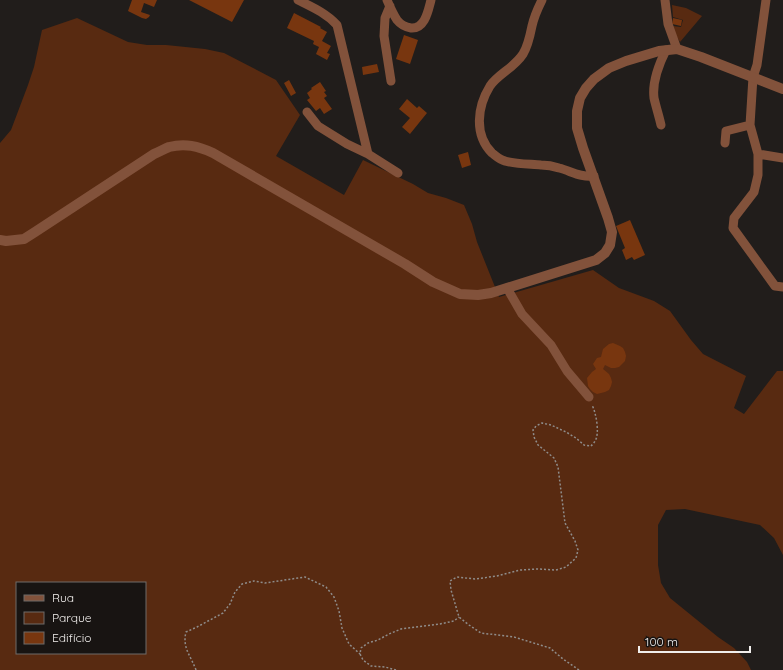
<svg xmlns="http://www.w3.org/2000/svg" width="783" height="670" font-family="Quicksand,sans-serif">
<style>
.green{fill:#582a11;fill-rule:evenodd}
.building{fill:#78360f}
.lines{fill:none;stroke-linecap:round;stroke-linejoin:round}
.path{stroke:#8f8c8a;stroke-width:1.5;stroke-dasharray:2 2;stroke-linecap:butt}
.minor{stroke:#82523b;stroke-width:9}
.tertiary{stroke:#82523b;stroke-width:10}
</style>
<rect width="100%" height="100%" fill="#211d1b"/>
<path class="green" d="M 672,5 L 686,8 L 702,16 L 680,42 L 675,34 L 673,26 L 681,27 L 683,20 L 673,17 Z
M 77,18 L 128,42 L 147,45 L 166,45 L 205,49 L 224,53 L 276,80 L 300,115 L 276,156 L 344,195 L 363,160 L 413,184 L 428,193 L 446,198 L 464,205 L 472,224 L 477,242 L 499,297 L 593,270 L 619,288 L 654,301 L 670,311 L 691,340 L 703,354 L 746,376 L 734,408 L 744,414 L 777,371 L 783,371 L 783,555 L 774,538 L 760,525 L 685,509 L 666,510 L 658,525 L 658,565 L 661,583 L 670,598 L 718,637 L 734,648 L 747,662 L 751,670 L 0,670 L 0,143 L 11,130 L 28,85 L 34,67 L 42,30 ZM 17,583 L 145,583 L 145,653 L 17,653 Z"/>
<path class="building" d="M 132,0 L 157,0 L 154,7 L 144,3 L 141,12 L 150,15 L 149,17 L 146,19 L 142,18 L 128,11 Z
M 189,0 L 244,0 L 232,22 Z
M 294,13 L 321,27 L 320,28 L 327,32 L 322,41 L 331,46 L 327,53 L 330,54 L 327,60 L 316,54 L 319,47 L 313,44 L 314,41 L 287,28 Z
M 673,18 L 682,20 L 681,26 L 672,24 Z
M 404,35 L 418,40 L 410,64 L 396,59 Z
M 377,64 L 379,72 L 363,75 L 362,67 Z
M 289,80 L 296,93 L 291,96 L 284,83 Z
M 320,82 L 326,91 L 324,92 L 327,96 L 324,98 L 332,109 L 324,114 L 320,108 L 316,111 L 307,100 L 310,98 L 307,93 L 312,89 L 311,88 Z
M 407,99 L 417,108 L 419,106 L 427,113 L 410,134 L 402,127 L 410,118 L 399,109 Z
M 468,152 L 471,165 L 462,168 L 458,155 Z
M 630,220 L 645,255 L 634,260 L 632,257 L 626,260 L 622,250 L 625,248 L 616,226 Z
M 613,343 L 620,346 L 623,348 L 625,352 L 626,356 L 625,361 L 619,367 L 615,368 L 611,368 L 605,365 L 603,369 L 609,374 L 611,378 L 612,382 L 611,386 L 609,390 L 605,392 L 597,394 L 593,392 L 590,389 L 588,386 L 587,378 L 592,372 L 596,369 L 593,364 L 597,358 L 601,357 L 603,349 L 609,344 Z"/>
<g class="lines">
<path class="path" d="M 196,670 C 191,656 182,648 186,632 L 197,627 L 223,613 L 230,604 L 235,592 L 242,584 L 254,581 L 265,583 L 305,577 L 326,587 L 334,597 L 339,611 L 342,628 L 349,644 L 360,654
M 396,670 L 385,667 L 371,666 L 363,660 L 360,654 L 361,648 L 368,643 L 378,640 L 389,634 L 401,629 L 440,624 L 454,621 L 459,617
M 579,670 L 563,659 L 550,648 L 514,637 L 481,633 L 469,625 L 459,617 L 451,590 L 450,581 L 457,577 L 475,579 L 497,576 L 520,570 L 538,569 L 556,570 L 566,567 L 576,558 L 578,550 L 575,541 L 565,523 L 558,467 L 554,458 L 538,445 L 534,437 L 533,430 L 536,426 L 542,423 L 551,425 L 566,432 L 576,438 L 584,445 L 591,446 C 592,445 594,443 595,441 C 600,434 596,412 592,405"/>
<path class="minor" d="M 298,0 C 312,7 326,13 337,25 L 368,154
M 387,0 C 390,7 393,14 397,20 C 401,25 405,27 411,28 C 425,29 428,11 431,0
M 542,0 C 538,8 534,17 532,26 C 530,36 528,46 523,54 C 514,68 498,74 490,86 C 477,107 474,135 492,153 C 496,156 500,160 505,161 C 515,164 530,164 541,165 C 547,165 553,166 559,168 C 571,171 581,178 594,176
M 665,0 L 668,24 L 677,49
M 766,0 L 757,65 L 753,77 L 750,125 L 758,154 L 758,175 L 754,192 L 734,218 L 733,228 L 775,286 L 783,287
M 390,6 L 385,18 L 384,36 L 391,81
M 307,112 L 318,126 L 347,144 L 368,154 L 398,173
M 661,125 C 659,116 656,107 654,98 C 652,82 659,64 666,50
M 725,143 L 726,131 L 750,125
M 758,154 L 783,158
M 507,288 L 522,314 L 551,345 L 567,371 L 589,397"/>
<path class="tertiary" d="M 0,240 L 6,241 L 24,239 L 35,232 L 154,154 C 159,152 164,149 169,147 C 185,143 198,146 213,153 L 322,216 L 405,264 L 433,282 L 460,294 L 478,295 L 491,293 L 596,260 L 605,253 L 610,245 L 612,232 L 608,218 L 583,148 L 577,128 L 577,111 L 580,98 L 586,88 L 594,79 L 609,68 L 626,61 L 659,51 L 677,49 L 701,57 L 783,89"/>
</g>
<rect x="16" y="582" width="130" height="72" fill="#181412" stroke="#6f6b69"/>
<rect x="24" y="595" width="20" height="6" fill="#82523b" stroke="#6f6b69"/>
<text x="52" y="602" font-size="12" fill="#f1eeec">Rua</text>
<rect x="24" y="612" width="20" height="12" fill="#582a11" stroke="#6f6b69"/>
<text x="52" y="622" font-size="12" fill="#f1eeec">Parque</text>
<rect x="24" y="632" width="20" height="12" fill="#78360f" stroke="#6f6b69"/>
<text x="52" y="642" font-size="12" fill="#f1eeec">Edifício</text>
<path d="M639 646v6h111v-6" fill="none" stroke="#f1eeec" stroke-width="2"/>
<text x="645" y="646" font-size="12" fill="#f1eeec" stroke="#181412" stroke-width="3" paint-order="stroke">100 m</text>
</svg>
